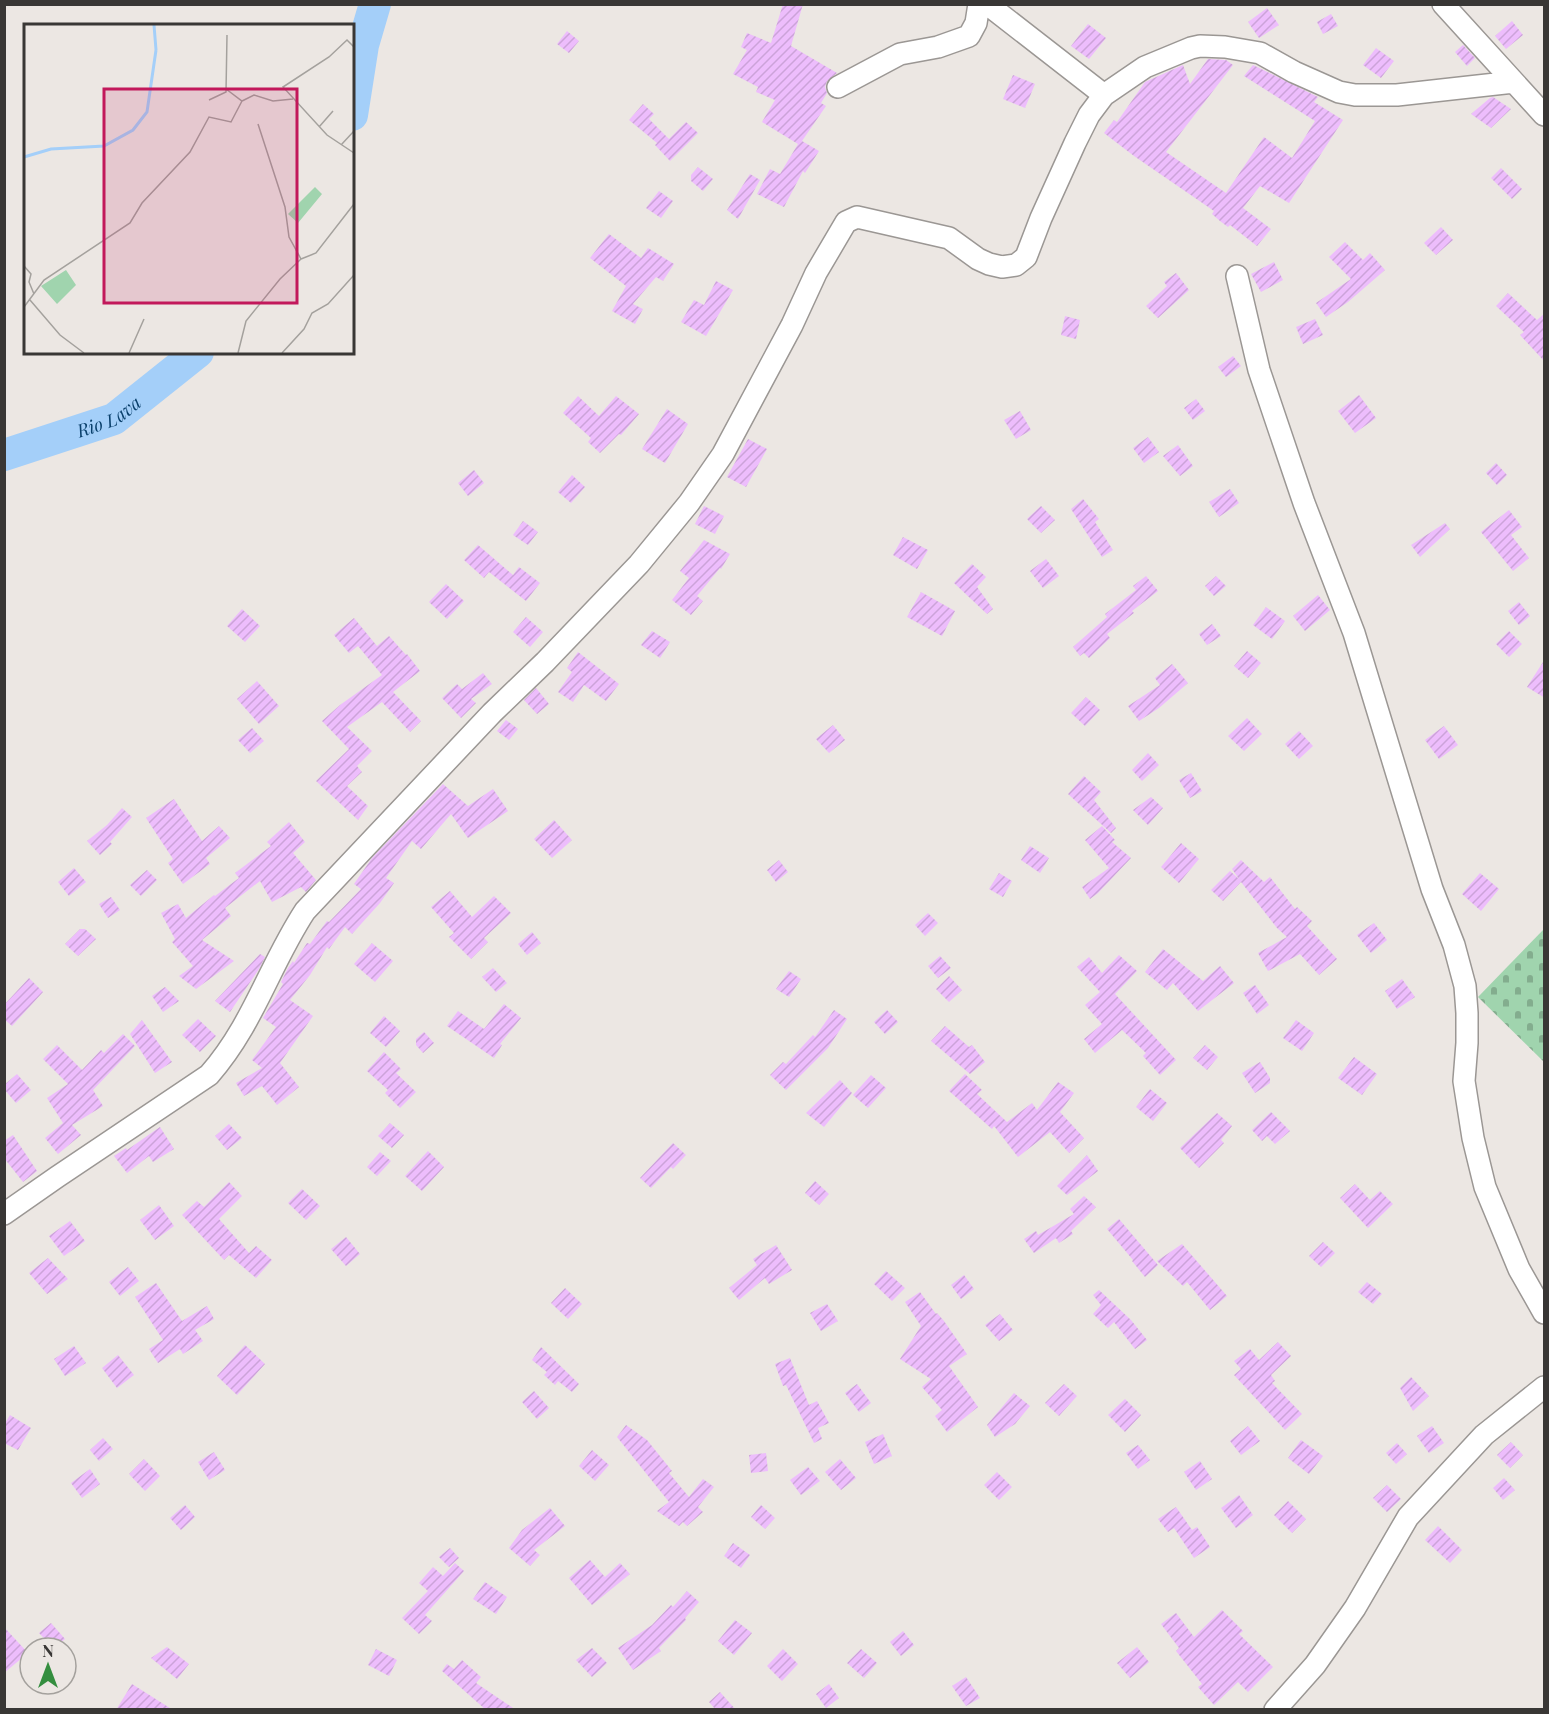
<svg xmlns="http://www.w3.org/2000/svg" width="1549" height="1714" font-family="'Playfair Display',serif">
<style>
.cemetery{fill:url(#cemetery-stones)}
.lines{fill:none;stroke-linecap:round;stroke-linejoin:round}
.river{stroke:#a4cff9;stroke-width:32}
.building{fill:url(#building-hatch)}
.street-casing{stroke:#9b9794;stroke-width:24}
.street{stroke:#fff;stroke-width:21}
.labels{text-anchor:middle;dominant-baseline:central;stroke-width:5;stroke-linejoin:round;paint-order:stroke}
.water-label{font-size:18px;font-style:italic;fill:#0a406c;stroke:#ece7e3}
.inset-river{fill:none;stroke:#a4cff9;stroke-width:3}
.inset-road{fill:none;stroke:#a4a19d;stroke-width:1.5}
.view{fill:#c2185b;fill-opacity:0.15;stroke:#c2185b;stroke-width:3}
.inset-edge{fill:none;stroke:#393735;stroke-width:3}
</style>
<defs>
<pattern id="cemetery-stones" width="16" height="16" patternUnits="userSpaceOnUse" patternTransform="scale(1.5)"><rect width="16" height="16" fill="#a0d4ae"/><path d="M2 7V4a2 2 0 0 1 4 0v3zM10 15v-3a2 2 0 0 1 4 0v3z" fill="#83ad8e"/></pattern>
<pattern id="building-hatch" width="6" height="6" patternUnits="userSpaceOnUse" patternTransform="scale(1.5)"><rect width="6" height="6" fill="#edbdfc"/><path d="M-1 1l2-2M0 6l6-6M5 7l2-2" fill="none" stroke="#cca3d9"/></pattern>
</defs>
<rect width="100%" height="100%" fill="#ece7e3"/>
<path class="cemetery" d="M 1544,929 L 1544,1062 L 1478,997 Z"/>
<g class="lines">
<g class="river">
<path d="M 352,115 L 363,45 L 375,4"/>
<path id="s1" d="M 4,455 L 114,419 L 198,352"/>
</g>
</g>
<path class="building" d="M 783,4 L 803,4 L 791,46 L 837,73 L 827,81 L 825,87 L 827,93 L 821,103 L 826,106 L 802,141 L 819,151 L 805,173 L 803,171 L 784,207 L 757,194 L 770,169 L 780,174 L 798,144 L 762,122 L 775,100 L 756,92 L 758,87 L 733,74 L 747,50 L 741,47 L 747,33 L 771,43 Z
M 1267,8 L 1279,25 L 1259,38 L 1248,22 Z
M 1331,14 L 1338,26 L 1323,34 L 1317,22 Z
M 1512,21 L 1523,35 L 1506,49 L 1495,36 Z
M 1088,24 L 1106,38 L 1089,59 L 1071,46 Z
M 567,31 L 579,41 L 569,53 L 557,44 Z
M 1463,45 L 1475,58 L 1467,66 L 1455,52 Z
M 1376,48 L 1394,61 L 1381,78 L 1363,65 Z
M 1208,59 L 1226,60 L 1233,65 L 1166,152 L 1226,193 L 1264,137 L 1292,158 L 1315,121 L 1244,76 L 1253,65 L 1318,97 L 1314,102 L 1343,120 L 1289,203 L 1260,186 L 1243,208 L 1271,229 L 1257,246 L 1230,225 L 1228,227 L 1220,221 L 1212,214 L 1214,211 L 1134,156 L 1104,133 L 1114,120 L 1117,122 L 1145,82 L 1183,65 L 1190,84 Z
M 1013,75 L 1035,84 L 1025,108 L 1003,99 Z
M 1493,97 L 1511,109 L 1491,128 L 1471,114 L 1490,98 Z
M 643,104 L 654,114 L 649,119 L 669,139 L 686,122 L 698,133 L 670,161 L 655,145 L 657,143 L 629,120 Z
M 698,167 L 713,179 L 703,191 L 691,181 L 691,175 Z
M 1501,168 L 1522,189 L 1512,199 L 1491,178 Z
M 750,174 L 760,180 L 738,219 L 727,210 Z
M 659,191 L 673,201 L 661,218 L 646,208 Z
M 1441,227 L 1453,240 L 1436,255 L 1424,243 Z
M 609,234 L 641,258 L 648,248 L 674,264 L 663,281 L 656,277 L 633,304 L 643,309 L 635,324 L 612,311 L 626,286 L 590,258 Z
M 1345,242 L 1363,260 L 1370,253 L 1385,270 L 1348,302 L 1326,317 L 1316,303 L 1351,279 L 1329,257 Z
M 1274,262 L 1283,280 L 1261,292 L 1251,274 Z
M 1176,273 L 1189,290 L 1158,318 L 1146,306 L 1167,286 L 1164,282 Z
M 716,281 L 733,290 L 706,336 L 681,322 L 694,300 L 704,305 Z
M 1508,293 L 1537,320 L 1545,313 L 1545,362 L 1520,335 L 1524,332 L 1496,306 Z
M 1065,316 L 1080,320 L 1076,339 L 1061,335 Z
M 1315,319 L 1323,335 L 1303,344 L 1296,327 Z
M 1233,356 L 1241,366 L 1226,377 L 1218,367 Z
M 1359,395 L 1376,418 L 1355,433 L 1338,411 Z
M 578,396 L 599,416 L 616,396 L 639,414 L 621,435 L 619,434 L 600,453 L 588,442 L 591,438 L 563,413 Z
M 1196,399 L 1205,411 L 1193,420 L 1184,408 Z
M 667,409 L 688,424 L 665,463 L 642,449 Z
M 1020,411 L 1031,430 L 1016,439 L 1004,420 Z
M 1148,437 L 1159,452 L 1144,463 L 1133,448 Z
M 748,439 L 767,449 L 746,487 L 727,477 Z
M 1178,445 L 1193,466 L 1180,476 L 1163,456 Z
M 1496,463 L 1507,475 L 1497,485 L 1486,473 Z
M 474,470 L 484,483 L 468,496 L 458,483 Z
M 572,475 L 585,487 L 571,503 L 558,492 Z
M 1230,489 L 1239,503 L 1219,517 L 1209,502 Z
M 1083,499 L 1099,519 L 1095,522 L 1113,550 L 1102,557 L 1071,509 Z
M 704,506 L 724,516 L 715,534 L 695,524 Z
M 1041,506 L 1055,520 L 1041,533 L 1027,519 Z
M 1509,510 L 1522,527 L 1511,535 L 1529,558 L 1513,571 L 1481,532 Z
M 523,521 L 538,532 L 528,545 L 513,535 Z
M 1445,523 L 1450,529 L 1420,557 L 1411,545 Z
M 903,537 L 928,550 L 917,569 L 893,555 Z
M 704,540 L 730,554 L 721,569 L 720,568 L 697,596 L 703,601 L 691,615 L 672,600 L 689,578 L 680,571 Z
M 478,545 L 513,575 L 519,567 L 540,583 L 526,601 L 489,572 L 484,578 L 464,560 Z
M 1046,559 L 1059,576 L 1043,588 L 1030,571 Z
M 972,564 L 986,577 L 977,587 L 993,609 L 987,614 L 954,583 Z
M 1146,576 L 1158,591 L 1132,611 L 1134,613 L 1107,634 L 1110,638 L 1089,658 L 1084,653 L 1080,656 L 1073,647 L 1107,617 L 1105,614 L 1136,590 L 1133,586 Z
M 1216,576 L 1226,586 L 1214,596 L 1205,586 Z
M 446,584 L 464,601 L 447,619 L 429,602 Z
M 921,592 L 955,611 L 942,636 L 907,617 Z
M 1318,595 L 1330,610 L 1305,631 L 1293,616 Z
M 1519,602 L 1530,616 L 1519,625 L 1508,611 Z
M 1266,607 L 1285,621 L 1272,639 L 1253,625 Z
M 242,609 L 260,626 L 245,642 L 227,626 Z
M 526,617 L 543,632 L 530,647 L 513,632 Z
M 354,618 L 377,646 L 389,636 L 406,655 L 407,654 L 420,671 L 393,692 L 421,721 L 410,732 L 382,702 L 347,727 L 372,751 L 357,766 L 362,772 L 347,786 L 368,806 L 358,820 L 316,781 L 349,749 L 322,721 L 340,705 L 382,675 L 358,646 L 349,653 L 334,635 Z
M 1212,624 L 1221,636 L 1207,645 L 1199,634 Z
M 652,631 L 670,642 L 660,658 L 641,645 Z
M 1509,631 L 1522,644 L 1509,657 L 1496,644 Z
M 1247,651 L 1261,663 L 1248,678 L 1234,666 Z
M 578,652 L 619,684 L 606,701 L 584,685 L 573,702 L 558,692 L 572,672 L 567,668 Z
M 1545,659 L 1545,698 L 1527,687 Z
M 1172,664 L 1188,683 L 1159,708 L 1139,721 L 1128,706 L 1160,685 L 1155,678 Z
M 483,673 L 492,684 L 471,699 L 476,703 L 461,718 L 442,698 L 457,684 L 462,689 Z
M 257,681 L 279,706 L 259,724 L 237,699 Z
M 536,688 L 549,704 L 537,714 L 524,700 Z
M 1086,697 L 1100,710 L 1085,726 L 1071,713 Z
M 1247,718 L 1262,734 L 1244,751 L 1228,736 Z
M 506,720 L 518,729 L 509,740 L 497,731 Z
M 833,725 L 845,740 L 829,753 L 816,739 Z
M 1444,726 L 1458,745 L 1439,759 L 1425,740 Z
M 252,728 L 264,741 L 250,753 L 238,740 Z
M 1299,731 L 1313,746 L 1299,759 L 1285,744 Z
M 1148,753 L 1159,765 L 1142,781 L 1132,770 Z
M 1191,773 L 1202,791 L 1190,798 L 1179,780 Z
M 1084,776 L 1101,792 L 1094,800 L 1116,828 L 1111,833 L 1068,794 Z
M 443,784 L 468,806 L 493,789 L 508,811 L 468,838 L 451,814 L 421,849 L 412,841 L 386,878 L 394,883 L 380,903 L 352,934 L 345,927 L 329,949 L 327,947 L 310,975 L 290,1000 L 313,1016 L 280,1063 L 299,1087 L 277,1105 L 262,1086 L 244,1096 L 236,1083 L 262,1068 L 252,1060 L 276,1027 L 263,1018 L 283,984 L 281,982 L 288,968 L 293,961 L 294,963 L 307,943 L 310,944 L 327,921 L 329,922 L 361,889 L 354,884 L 372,858 Z
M 1151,797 L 1163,808 L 1148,825 L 1133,810 Z
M 174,799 L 202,841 L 219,826 L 230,838 L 206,858 L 210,864 L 183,884 L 168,863 L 173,859 L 146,818 Z
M 122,808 L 132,817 L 110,842 L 112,844 L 100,855 L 87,841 L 107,825 Z
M 554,820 L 572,840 L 552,858 L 534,839 Z
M 289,822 L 305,842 L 293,853 L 316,880 L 306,892 L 301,887 L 272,902 L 260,881 L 225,908 L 231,916 L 202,940 L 234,961 L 196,989 L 179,976 L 193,966 L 172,942 L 175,939 L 161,913 L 178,904 L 186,918 L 214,895 L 215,896 L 239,878 L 235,873 L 271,846 L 267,842 Z
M 1102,826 L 1115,840 L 1112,842 L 1131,858 L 1098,893 L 1090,899 L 1082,887 L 1109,868 L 1085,840 Z
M 1181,843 L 1199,859 L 1179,883 L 1161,867 Z
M 1030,846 L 1049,858 L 1040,873 L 1021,860 Z
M 779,860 L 788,872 L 776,882 L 767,870 Z
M 1241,860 L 1264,882 L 1270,877 L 1295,909 L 1297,907 L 1312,921 L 1307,926 L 1337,959 L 1319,975 L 1300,954 L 1268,971 L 1258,953 L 1287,937 L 1277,928 L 1241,882 L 1223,901 L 1211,890 L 1230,871 L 1239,879 L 1232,869 Z
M 74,868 L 86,882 L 69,896 L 58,882 Z
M 147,870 L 157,880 L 141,896 L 130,885 Z
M 999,873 L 1012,881 L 1003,897 L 989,889 Z
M 1480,873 L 1499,889 L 1481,911 L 1462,894 Z
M 450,891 L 472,917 L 494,896 L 511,913 L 484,938 L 488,942 L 471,959 L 449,937 L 454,933 L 431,907 Z
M 111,897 L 120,910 L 108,918 L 99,904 Z
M 928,913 L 938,923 L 925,936 L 915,925 Z
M 1374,923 L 1387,940 L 1371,953 L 1357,935 Z
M 80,929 L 85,929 L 96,939 L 78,956 L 65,944 Z
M 532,932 L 541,943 L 527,955 L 518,944 Z
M 372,943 L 393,961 L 375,982 L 354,964 Z
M 1163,949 L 1203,981 L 1220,966 L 1234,983 L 1198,1011 L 1173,983 L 1167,990 L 1145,972 Z
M 260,954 L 265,957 L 259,969 L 230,1012 L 215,1001 Z
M 1119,955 L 1137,971 L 1115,994 L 1176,1060 L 1160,1075 L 1143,1056 L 1146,1053 L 1122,1030 L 1095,1053 L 1084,1039 L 1102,1024 L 1085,1005 L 1100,992 L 1077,967 L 1089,957 L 1102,973 Z
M 940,956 L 951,968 L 938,978 L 928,966 Z
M 493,968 L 507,983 L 496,992 L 482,977 Z
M 789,971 L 801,979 L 789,997 L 776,989 Z
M 949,976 L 962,990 L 949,1002 L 936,989 Z
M 29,978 L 43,992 L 12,1026 L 4,1019 L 4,1005 Z
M 1402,979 L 1415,997 L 1397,1009 L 1385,991 Z
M 1255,985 L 1269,1005 L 1257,1014 L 1243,993 Z
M 165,987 L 179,1001 L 163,1012 L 152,996 Z
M 504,1004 L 521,1018 L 500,1044 L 502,1045 L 494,1058 L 447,1026 L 458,1011 L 484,1029 Z
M 834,1010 L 847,1019 L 828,1048 L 786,1090 L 770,1075 L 783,1062 L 786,1064 L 813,1035 L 815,1037 Z
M 887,1010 L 898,1022 L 885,1034 L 874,1022 Z
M 384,1016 L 400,1031 L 386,1047 L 370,1033 Z
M 198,1019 L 216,1036 L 200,1052 L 182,1035 Z
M 142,1020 L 172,1062 L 155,1073 L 130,1034 Z
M 1296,1020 L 1314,1033 L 1302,1051 L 1283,1038 Z
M 945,1026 L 969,1047 L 972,1045 L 985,1062 L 970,1074 L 931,1041 Z
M 424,1032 L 434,1043 L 423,1053 L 416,1045 L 416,1039 Z
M 123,1034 L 135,1046 L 93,1090 L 103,1106 L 72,1125 L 81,1135 L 58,1154 L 45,1138 L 63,1123 L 47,1098 L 68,1084 L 43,1059 L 57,1045 L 82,1070 L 101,1050 L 104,1053 Z
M 1205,1045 L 1218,1057 L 1207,1070 L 1193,1058 Z
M 384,1052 L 401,1069 L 396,1073 L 416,1092 L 400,1108 L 385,1093 L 388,1090 L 367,1071 Z
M 1354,1057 L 1377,1074 L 1362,1095 L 1338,1078 Z
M 1260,1062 L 1270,1078 L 1270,1083 L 1255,1093 L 1242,1073 Z
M 17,1074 L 31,1090 L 16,1103 L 4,1089 L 4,1085 Z
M 965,1074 L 982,1090 L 977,1094 L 1007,1122 L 1032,1103 L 1037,1110 L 1058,1082 L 1074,1093 L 1060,1112 L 1084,1138 L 1069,1153 L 1050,1132 L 1018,1157 L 994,1126 L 992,1129 L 949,1091 Z
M 871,1075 L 886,1088 L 868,1108 L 853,1095 Z
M 840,1080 L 852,1093 L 824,1127 L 806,1113 Z
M 1150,1089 L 1167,1103 L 1153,1121 L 1136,1107 Z
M 1271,1112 L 1290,1131 L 1275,1144 L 1267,1136 L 1262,1141 L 1252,1130 Z
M 1217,1113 L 1232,1126 L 1221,1140 L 1224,1143 L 1199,1168 L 1180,1148 Z
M 390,1123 L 404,1135 L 392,1148 L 378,1136 Z
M 229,1124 L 242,1138 L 227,1150 L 215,1136 Z
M 160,1127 L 174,1149 L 153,1162 L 149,1156 L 127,1173 L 114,1156 L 126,1148 L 127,1150 Z
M 13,1135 L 37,1171 L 23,1182 L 4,1158 L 4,1141 Z
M 673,1143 L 686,1155 L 673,1169 L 671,1167 L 651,1188 L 640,1178 Z
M 428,1151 L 444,1167 L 422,1191 L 405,1176 Z
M 380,1152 L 391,1161 L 377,1176 L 367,1167 Z
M 1087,1155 L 1098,1171 L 1067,1195 L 1057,1186 Z
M 815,1181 L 829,1194 L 819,1205 L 805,1193 Z
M 229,1182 L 242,1196 L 219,1219 L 249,1253 L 256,1246 L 272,1260 L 256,1278 L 229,1255 L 224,1260 L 182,1215 L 197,1201 L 204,1207 Z
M 1355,1184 L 1370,1200 L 1380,1191 L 1393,1204 L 1368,1228 L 1340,1198 Z
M 302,1189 L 320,1206 L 306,1220 L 288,1203 Z
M 1084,1196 L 1096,1207 L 1071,1231 L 1073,1234 L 1059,1243 L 1056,1238 L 1034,1253 L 1024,1239 L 1036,1231 L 1038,1235 L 1074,1214 L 1070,1209 Z
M 159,1205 L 174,1226 L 155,1240 L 140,1220 Z
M 1119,1219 L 1158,1265 L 1145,1277 L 1132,1261 L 1133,1260 L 1107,1229 Z
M 70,1221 L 85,1241 L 64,1256 L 49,1236 Z
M 346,1237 L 360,1254 L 346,1266 L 331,1249 Z
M 1323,1242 L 1335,1253 L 1321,1267 L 1309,1256 Z
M 1182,1244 L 1227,1296 L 1210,1310 L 1187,1282 L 1183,1286 L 1157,1261 Z
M 776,1245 L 792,1270 L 769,1284 L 765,1278 L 739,1300 L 729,1288 L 757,1265 L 753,1259 Z
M 48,1258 L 68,1279 L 47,1294 L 29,1273 Z
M 128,1267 L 139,1281 L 120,1296 L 109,1282 Z
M 886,1271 L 905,1288 L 892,1301 L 874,1284 Z
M 964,1275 L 974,1289 L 961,1299 L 951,1285 Z
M 1367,1282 L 1382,1294 L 1373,1304 L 1358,1292 Z
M 156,1283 L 182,1321 L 207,1306 L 214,1319 L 195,1330 L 203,1341 L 183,1354 L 180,1349 L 158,1363 L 149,1349 L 163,1340 L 135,1297 Z
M 565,1288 L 582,1304 L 568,1319 L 551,1303 Z
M 1099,1290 L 1131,1320 L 1147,1340 L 1135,1349 L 1114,1322 L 1108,1328 L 1093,1314 L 1101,1305 L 1093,1295 Z
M 920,1292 L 936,1314 L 937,1313 L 944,1321 L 967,1354 L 949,1366 L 978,1407 L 947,1432 L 935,1416 L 942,1410 L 922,1387 L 931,1379 L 900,1359 L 921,1326 L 905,1302 Z
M 827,1304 L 838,1321 L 821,1331 L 810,1313 Z
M 1000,1314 L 1013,1330 L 999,1341 L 985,1325 Z
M 1278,1342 L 1291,1356 L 1271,1375 L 1275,1381 L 1272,1383 L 1302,1414 L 1285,1430 L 1234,1375 L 1241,1369 L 1234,1361 L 1250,1349 L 1259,1360 Z
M 245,1345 L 265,1364 L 237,1395 L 217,1376 Z
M 74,1346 L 86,1363 L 65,1376 L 54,1359 Z
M 541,1347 L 579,1384 L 572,1392 L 558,1381 L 555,1385 L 544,1375 L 547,1372 L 532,1360 Z
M 118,1355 L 134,1375 L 117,1388 L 102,1368 Z
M 790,1358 L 809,1405 L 817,1401 L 829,1423 L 818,1428 L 822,1439 L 814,1443 L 786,1385 L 783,1386 L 775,1364 Z
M 1411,1377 L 1429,1396 L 1413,1411 L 1400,1388 Z
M 857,1384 L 871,1403 L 859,1412 L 845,1393 Z
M 1064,1384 L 1077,1396 L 1059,1416 L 1045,1403 Z
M 534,1391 L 549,1408 L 537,1419 L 522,1402 Z
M 1014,1393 L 1030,1406 L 1015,1424 L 995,1437 L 987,1425 Z
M 1125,1399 L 1141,1415 L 1125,1432 L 1108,1415 Z
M 10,1415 L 31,1428 L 18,1450 L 4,1443 L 4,1425 Z
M 626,1425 L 647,1440 L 672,1471 L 669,1473 L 689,1497 L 703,1479 L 714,1487 L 698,1507 L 703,1512 L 687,1526 L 683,1522 L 679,1526 L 657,1511 L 669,1502 L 617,1437 Z
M 1248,1426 L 1260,1441 L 1241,1455 L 1230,1441 Z
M 1432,1426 L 1444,1443 L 1429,1453 L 1417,1436 Z
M 883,1434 L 892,1456 L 874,1464 L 865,1442 Z
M 103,1438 L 113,1449 L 99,1461 L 90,1450 Z
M 1301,1440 L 1323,1456 L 1309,1474 L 1288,1458 Z
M 1511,1442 L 1523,1455 L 1510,1468 L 1497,1455 Z
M 1397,1443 L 1407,1454 L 1396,1464 L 1386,1453 Z
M 1138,1445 L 1150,1460 L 1138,1469 L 1126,1453 Z
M 592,1450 L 609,1465 L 595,1481 L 579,1466 Z
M 214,1452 L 225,1470 L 209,1480 L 198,1462 Z
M 766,1453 L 768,1471 L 751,1473 L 749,1455 Z
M 144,1459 L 160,1476 L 145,1491 L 129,1474 Z
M 840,1459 L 856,1478 L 841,1490 L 825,1472 Z
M 1200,1461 L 1212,1479 L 1196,1490 L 1184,1472 Z
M 808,1467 L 820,1481 L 801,1495 L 790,1480 Z
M 90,1469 L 100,1484 L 82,1498 L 71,1483 Z
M 997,1472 L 1012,1487 L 999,1500 L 984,1485 Z
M 1504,1478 L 1515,1490 L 1503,1500 L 1493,1488 Z
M 1387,1485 L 1401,1499 L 1387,1512 L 1373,1498 Z
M 1239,1495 L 1253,1515 L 1236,1528 L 1221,1508 Z
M 1288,1501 L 1306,1519 L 1292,1533 L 1274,1515 Z
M 185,1505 L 195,1517 L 181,1530 L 170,1518 Z
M 761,1505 L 775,1518 L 765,1529 L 751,1517 Z
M 1176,1507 L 1192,1530 L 1197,1527 L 1210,1547 L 1194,1558 L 1174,1528 L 1168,1532 L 1158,1519 Z
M 550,1508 L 565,1526 L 534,1550 L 540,1555 L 530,1566 L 509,1548 L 522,1530 Z
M 1438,1526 L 1462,1550 L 1450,1563 L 1425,1540 Z
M 733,1543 L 750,1555 L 741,1568 L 724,1556 Z
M 450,1548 L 459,1558 L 449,1567 L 439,1557 Z
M 590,1560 L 605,1577 L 620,1563 L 630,1574 L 592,1605 L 569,1578 Z
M 455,1563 L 464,1571 L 425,1615 L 432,1621 L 419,1634 L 402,1618 L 428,1591 L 419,1583 L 433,1567 L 443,1576 Z
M 485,1582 L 507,1597 L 496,1614 L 473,1599 Z
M 687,1591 L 699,1602 L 685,1618 L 686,1620 L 659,1648 L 661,1651 L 633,1670 L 618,1648 L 652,1625 L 671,1605 L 673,1607 Z
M 1222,1610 L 1243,1631 L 1239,1634 L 1273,1667 L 1248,1692 L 1238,1682 L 1214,1705 L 1198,1687 L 1202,1684 L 1176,1651 L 1179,1648 L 1161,1624 L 1176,1613 L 1194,1637 Z
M 735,1620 L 752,1633 L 734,1655 L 718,1641 Z
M 51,1623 L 65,1639 L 54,1648 L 39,1633 Z
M 4,1627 L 28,1653 L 4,1673 Z
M 903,1631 L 914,1645 L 901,1656 L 890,1642 Z
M 167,1647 L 189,1664 L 177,1679 L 151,1658 Z
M 1137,1647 L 1149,1662 L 1130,1678 L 1117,1663 Z
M 592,1648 L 607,1663 L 592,1677 L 576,1660 Z
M 376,1649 L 397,1660 L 389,1676 L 368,1665 Z
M 783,1649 L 798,1664 L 782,1681 L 767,1666 Z
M 861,1649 L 877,1663 L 864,1678 L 847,1663 Z
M 462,1660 L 481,1677 L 476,1683 L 516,1710 L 486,1710 L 442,1671 L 447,1664 L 454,1669 Z
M 966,1677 L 980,1698 L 966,1706 L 952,1686 Z
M 132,1684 L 173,1710 L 116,1710 Z
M 829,1684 L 839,1698 L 826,1708 L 816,1694 Z
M 720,1692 L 736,1710 L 716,1710 L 709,1702 Z"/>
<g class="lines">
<defs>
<path id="street" d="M 987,4 L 1104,95 L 1145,67 L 1191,48 L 1200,46 L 1225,47 L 1260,53 L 1294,72 L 1339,92 L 1355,95 L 1397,95 L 1514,82
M 1443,4 L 1544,115
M 838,87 L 900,54 L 938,47 L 969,36 L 976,23 L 979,4
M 1237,276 L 1259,370 L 1304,503 L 1354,633 L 1432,889 L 1454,945 L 1465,986 L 1467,1013 L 1467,1043 L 1464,1081 L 1473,1138 L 1485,1187 L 1519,1269 L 1544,1313
M 4,1214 L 57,1177 L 209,1075 C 253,1025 269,966 305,911 L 492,713 L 545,662 L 639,564 L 689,503 L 723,454 L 792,325 L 816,273 L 846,222 L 857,217 L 949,238 L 978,259 L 989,264 L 1002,267 L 1016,265 L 1026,257 L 1041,218 L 1075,143 L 1089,115 L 1104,95
M 1275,1710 L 1315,1665 L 1355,1608 L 1408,1517 L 1484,1435 L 1544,1387"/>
</defs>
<use href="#street" class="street-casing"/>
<use href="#street" class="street"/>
</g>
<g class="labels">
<g class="water-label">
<text stroke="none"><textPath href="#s1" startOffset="112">Rio Lava</textPath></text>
</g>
</g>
<g transform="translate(24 24)">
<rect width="330" height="330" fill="#ece7e3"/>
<path d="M 291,163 L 298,170 L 274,199 L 264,190 ZM 42,246 L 52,261 L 33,280 L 17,262 Z" fill="#a0d4ae"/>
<path class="inset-river" d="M 130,1 L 132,26M 0,133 L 27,125 L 80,122 L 109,106 L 123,88 L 132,26"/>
<path class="inset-road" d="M 330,23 L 323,16 L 305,33 L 259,63 L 303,111 L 330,129M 202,65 L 218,77 L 230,71 L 249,77 L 269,75M 185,76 L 202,68 L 203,11M 234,100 L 261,183 L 265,213 L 277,235 L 292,229 L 330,180M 295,103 L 309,87M 317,121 L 330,107M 0,242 L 7,250 L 5,258 L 10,270M 6,276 L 36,311 L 60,329M 0,283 L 20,256 L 106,199 L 118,179 L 166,128 L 185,93 L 207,98 L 218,77M 105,329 L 120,295M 214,329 L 222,297 L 256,255 L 277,235M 258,329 L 280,305 L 288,289 L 304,280 L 330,251"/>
<path class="view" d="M 80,65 L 273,65 L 273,279 L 80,279 Z"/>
<rect width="330" height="330" class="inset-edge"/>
</g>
<rect width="1549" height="1714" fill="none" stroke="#393735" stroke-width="12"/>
<g transform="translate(48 1666)"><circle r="28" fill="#ece7e3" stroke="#a4a19d" stroke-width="1.5"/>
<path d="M0-4.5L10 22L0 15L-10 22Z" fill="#348e3f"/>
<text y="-9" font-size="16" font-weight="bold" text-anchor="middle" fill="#393735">N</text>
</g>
</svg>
